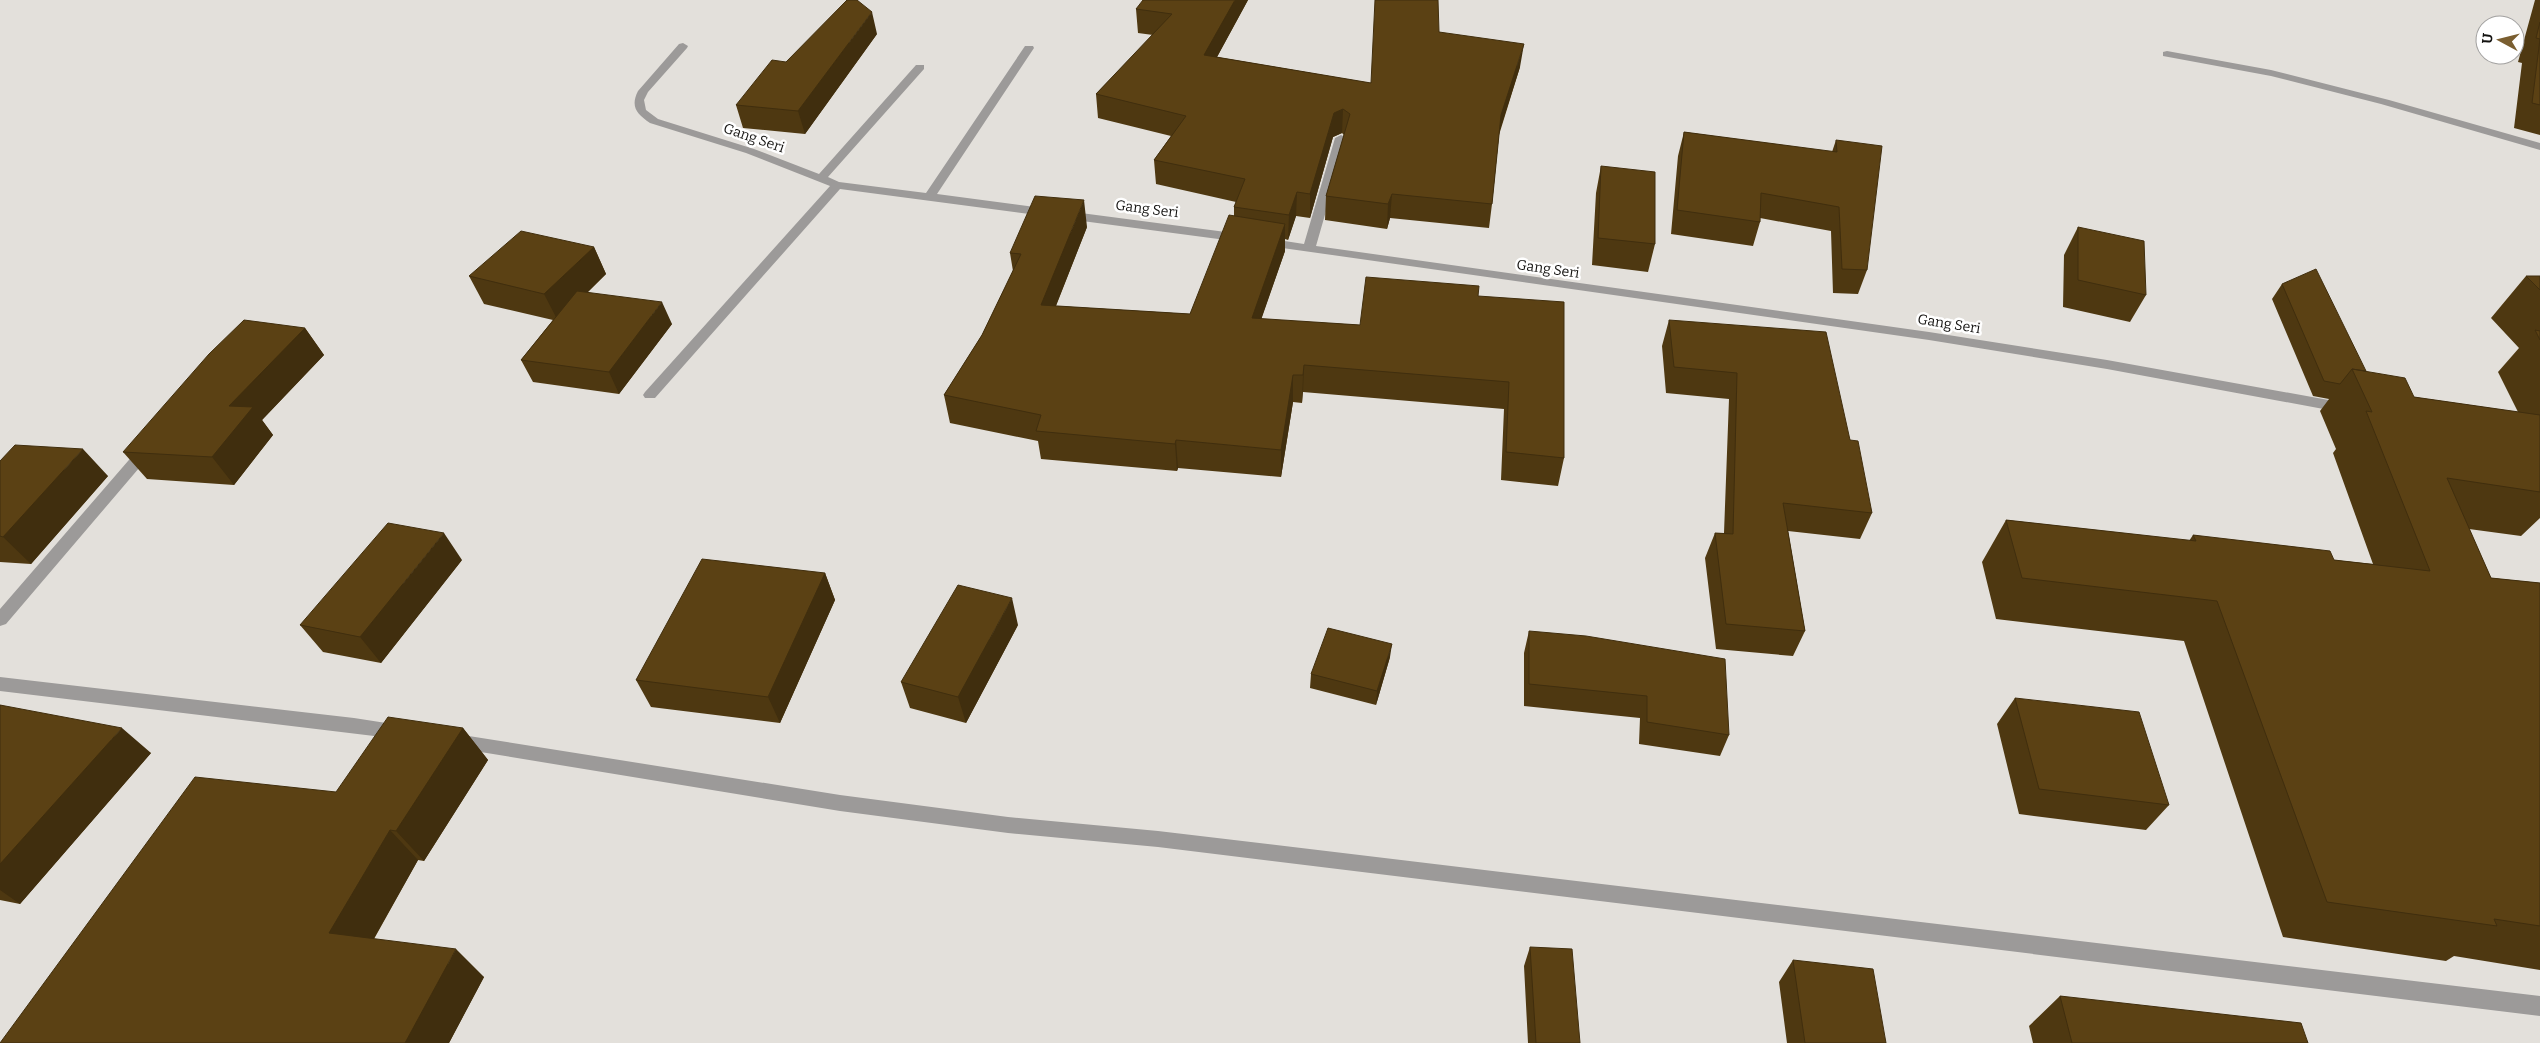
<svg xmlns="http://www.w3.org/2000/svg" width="2540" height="1043" font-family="Bitter,serif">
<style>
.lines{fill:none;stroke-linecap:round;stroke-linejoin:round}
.street{fill:#9c9a99;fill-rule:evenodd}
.wall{fill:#4e3811}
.shaded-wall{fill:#402e0e}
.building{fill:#5b4114;stroke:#402e0e}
.labels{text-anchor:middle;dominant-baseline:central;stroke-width:5;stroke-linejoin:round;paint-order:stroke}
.street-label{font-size:14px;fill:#131210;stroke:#fff}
</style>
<rect width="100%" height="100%" fill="#e3e0db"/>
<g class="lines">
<path class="street" d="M 683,43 L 688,46 L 687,48 L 648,92 L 644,100 L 646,110 L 658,119 L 754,149 L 819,174 L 916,65 L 924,65 L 924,69 L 828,177 L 839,182 L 926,193 L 1025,46 L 1033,46 L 1034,48 L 937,194 L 1241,234 L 1247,238 L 1241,242 L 840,189 L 655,398 L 645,398 L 643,395 L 645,392 L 830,186 L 746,153 L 650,123 C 637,114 630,107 638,91 L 679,44 Z
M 2167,51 L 2271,70 L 2389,100 L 2540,143 L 2540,150 L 2381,104 L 2271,76 L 2163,56 L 2163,52 Z
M 1341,135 L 1347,138 L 1316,246 L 1929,332 L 2107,360 L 2345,403 L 2352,408 L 2345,413 L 2107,369 L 1929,340 L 1262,245 L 1260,242 L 1262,239 L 1266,238 L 1304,244 L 1335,138 Z
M 146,445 L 153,450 L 151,454 L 6,624 L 0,626 L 0,609 L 141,446 Z
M 0,677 L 354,718 L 399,725 L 405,727 L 408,732 L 405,737 L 399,739 L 0,691 Z
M 456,734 L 840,795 L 1008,817 L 1158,831 L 2540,996 L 2540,1016 L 1158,847 L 1008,833 L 840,811 L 456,748 L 450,746 L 447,741 L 450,736 Z"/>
</g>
<path class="wall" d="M 1248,0 L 1217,57 L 1370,83 L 1439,32 L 1520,67 L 1499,135 L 1492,204 L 1489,228 L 1390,218 L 1387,229 L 1325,220 L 1326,196 L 1344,135 L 1342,133 L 1333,137 L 1310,218 L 1296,216 L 1288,240 L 1285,239 L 1285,251 L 1261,319 L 1360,325 L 1478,296 L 1564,458 L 1558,486 L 1501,480 L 1504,409 L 1303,392 L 1302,403 L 1293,402 L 1281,477 L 1178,468 L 1177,471 L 1041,459 L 1038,441 L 950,423 L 944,395 L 982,335 L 1013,271 L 1010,253 L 1087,227 L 1056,306 L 1190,314 L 1234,216 L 1234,207 L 1236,202 L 1156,184 L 1154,160 L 1171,136 L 1098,118 L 1096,94 L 1153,35 L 1138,33 L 1136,9 Z
M 2535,0 L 2540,0 L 2540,135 L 2514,128 L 2522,63 L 2518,62 Z
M 877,34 L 805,134 L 743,128 L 736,105 L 786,62 Z
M 1684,132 L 1832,152 L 1836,140 L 1867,270 L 1858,294 L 1833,293 L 1831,231 L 1760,218 L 1760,222 L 1753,246 L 1671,234 L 1678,156 Z
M 1601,166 L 1655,244 L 1648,272 L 1592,265 L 1596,193 Z
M 2078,227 L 2146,295 L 2130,322 L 2063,307 L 2064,255 Z
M 594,247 L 606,274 L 588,292 L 672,324 L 619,394 L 533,382 L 521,360 L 553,320 L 484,304 L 469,276 Z
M 2526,276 L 2540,276 L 2540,518 L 2521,536 L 2469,529 L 2491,578 L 2540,583 L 2540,970 L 2454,956 L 2446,961 L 2283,937 L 2184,641 L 1996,619 L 1982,562 L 2006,520 L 2189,541 L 2193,535 L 2334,560 L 2373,564 L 2333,453 L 2336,449 L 2320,411 L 2329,399 L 2313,396 L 2272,299 L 2282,284 L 2366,371 L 2414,397 L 2518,412 L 2498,372 L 2519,348 L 2491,318 Z
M 1669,320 L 1850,440 L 1872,513 L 1860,539 L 1788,531 L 1805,631 L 1793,656 L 1716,649 L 1705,558 L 1715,533 L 1724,533 L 1729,399 L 1666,393 L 1662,346 Z
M 305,328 L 324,355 L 262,420 L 273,435 L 234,485 L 147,479 L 123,452 Z
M 0,461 L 108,476 L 31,564 L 0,562 Z
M 462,560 L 381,663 L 323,652 L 300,625 Z
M 825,573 L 835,600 L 780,723 L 651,707 L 636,680 Z
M 1018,625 L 966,723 L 910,708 L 901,682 Z
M 1529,631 L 1729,735 L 1720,756 L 1639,744 L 1640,718 L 1524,706 L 1524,653 Z
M 1390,657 L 1376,705 L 1310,688 L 1311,674 Z
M 2015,698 L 2169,805 L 2146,830 L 2019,814 L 1997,724 Z
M 0,705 L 151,753 L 20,904 L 0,900 Z
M 463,728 L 488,760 L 424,861 L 418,860 L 374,939 L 484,977 L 449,1043 L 0,1043 L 336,792 Z
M 1530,947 L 1580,1043 L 1528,1043 L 1524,966 Z
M 1793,960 L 1886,1043 L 1787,1043 L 1779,982 Z
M 2060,996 L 2308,1043 L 2033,1043 L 2029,1026 Z"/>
<path class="shaded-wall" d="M 1235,0 L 1248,0 L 1205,79 L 1204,55 Z
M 872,12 L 877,34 L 805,134 L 798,111 Z
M 1524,44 L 1520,67 L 1497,139 L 1501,115 Z
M 1343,109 L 1342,133 L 1333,137 L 1310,218 L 1310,194 L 1334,113 Z
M 1297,192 L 1296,216 L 1288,240 L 1289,215 Z
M 1392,194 L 1390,218 L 1387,229 L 1388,204 Z
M 1084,200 L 1087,227 L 1045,333 L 1041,305 Z
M 1285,224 L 1285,251 L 1252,346 L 1252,318 Z
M 594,247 L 606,274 L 558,321 L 544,294 Z
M 662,302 L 672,324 L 619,394 L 609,372 Z
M 305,328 L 324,355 L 262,420 L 273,435 L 234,485 L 212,457 L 229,406 Z
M 1304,365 L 1303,392 L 1302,403 L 1303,375 Z
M 1293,375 L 1293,402 L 1281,477 L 1281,450 Z
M 1176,440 L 1178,468 L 1177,471 L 1175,444 Z
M 83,449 L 108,476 L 31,564 L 3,537 Z
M 444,533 L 462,560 L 381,663 L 360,637 Z
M 825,573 L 835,600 L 780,723 L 768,697 Z
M 1012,598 L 1018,625 L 966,723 L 958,697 Z
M 1392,644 L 1390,657 L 1376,705 L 1377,691 Z
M 122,728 L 151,753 L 20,904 L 0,890 L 0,864 Z
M 463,728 L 488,760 L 424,861 L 396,831 Z
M 390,830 L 418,860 L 361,961 L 329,933 Z
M 456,949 L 484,977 L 449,1043 L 405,1043 Z"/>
<path class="building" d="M 847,0 L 857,0 L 872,12 L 798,111 L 736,105 L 772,60 L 786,62 Z
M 1143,0 L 1235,0 L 1204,55 L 1371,83 L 1375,0 L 1438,0 L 1439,32 L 1524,44 L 1501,115 L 1492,204 L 1392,194 L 1388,204 L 1326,196 L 1350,114 L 1343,109 L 1334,113 L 1310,194 L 1297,192 L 1289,215 L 1234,207 L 1245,179 L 1154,160 L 1186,116 L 1096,94 L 1172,14 L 1136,9 Z
M 2540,22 L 2540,105 L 2532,103 L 2540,39 L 2536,38 Z
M 1684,132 L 1837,152 L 1836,140 L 1882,146 L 1867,270 L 1842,269 L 1839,207 L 1761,193 L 1760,222 L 1677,210 Z
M 1601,166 L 1655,172 L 1655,244 L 1598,238 Z
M 1035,196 L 1084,200 L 1041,305 L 1190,314 L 1229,215 L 1285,224 L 1252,318 L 1360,325 L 1366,277 L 1479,286 L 1478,296 L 1564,302 L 1564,458 L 1506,452 L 1509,382 L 1304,365 L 1303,375 L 1293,375 L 1281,450 L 1176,440 L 1175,444 L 1036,431 L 1041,415 L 944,395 L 982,335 L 1021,254 L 1010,253 Z
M 2078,227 L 2144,241 L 2146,295 L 2078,280 Z
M 521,231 L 594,247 L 544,294 L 469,276 Z
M 2316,269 L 2366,371 L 2352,369 L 2340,384 L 2324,381 L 2282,284 Z
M 2526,276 L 2540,276 L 2540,290 Z
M 577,291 L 662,302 L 609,372 L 521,360 Z
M 244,320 L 305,328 L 229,406 L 253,407 L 212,457 L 123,452 L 209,354 Z
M 1669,320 L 1826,332 L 1850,440 L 1858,441 L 1872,513 L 1783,503 L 1805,631 L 1726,624 L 1715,533 L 1733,534 L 1737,373 L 1674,367 Z
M 2535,330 L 2540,331 L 2540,340 Z
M 2352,369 L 2405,378 L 2414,397 L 2540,415 L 2540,492 L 2447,478 L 2491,578 L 2540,583 L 2540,926 L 2494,919 L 2497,926 L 2327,902 L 2217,601 L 2022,578 L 2006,520 L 2196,541 L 2193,535 L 2330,551 L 2334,560 L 2430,571 L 2366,411 L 2372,412 Z
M 15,445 L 83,449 L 3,537 L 0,536 L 0,461 Z
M 388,523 L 444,533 L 360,637 L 300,625 Z
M 702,559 L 825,573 L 768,697 L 636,680 Z
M 958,585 L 1012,598 L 958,697 L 901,682 Z
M 1328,628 L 1392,644 L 1377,691 L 1311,674 Z
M 1529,631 L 1586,636 L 1725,659 L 1729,735 L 1647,722 L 1647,696 L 1529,684 Z
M 2015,698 L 2139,712 L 2169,805 L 2039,789 Z
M 0,705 L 122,728 L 0,864 Z
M 388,717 L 463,728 L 396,831 L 390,830 L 329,933 L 456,949 L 405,1043 L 0,1043 L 195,777 L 336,792 Z
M 1530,947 L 1572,949 L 1580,1043 L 1536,1043 Z
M 1793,960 L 1873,969 L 1886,1043 L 1805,1043 Z
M 2060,996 L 2301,1023 L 2308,1043 L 2072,1043 Z"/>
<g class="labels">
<g class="street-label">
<text transform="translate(754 138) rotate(19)">Gang Seri</text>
<text transform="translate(1147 209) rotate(7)">Gang Seri</text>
<text transform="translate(1548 269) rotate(8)">Gang Seri</text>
<text transform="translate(1949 324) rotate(9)">Gang Seri</text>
</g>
</g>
<g transform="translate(2500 40) rotate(277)"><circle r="24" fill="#ffffff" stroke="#a1a09f"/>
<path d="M0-4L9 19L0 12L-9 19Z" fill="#7a5e30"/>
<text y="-8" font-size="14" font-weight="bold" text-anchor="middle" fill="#131210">U</text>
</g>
</svg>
